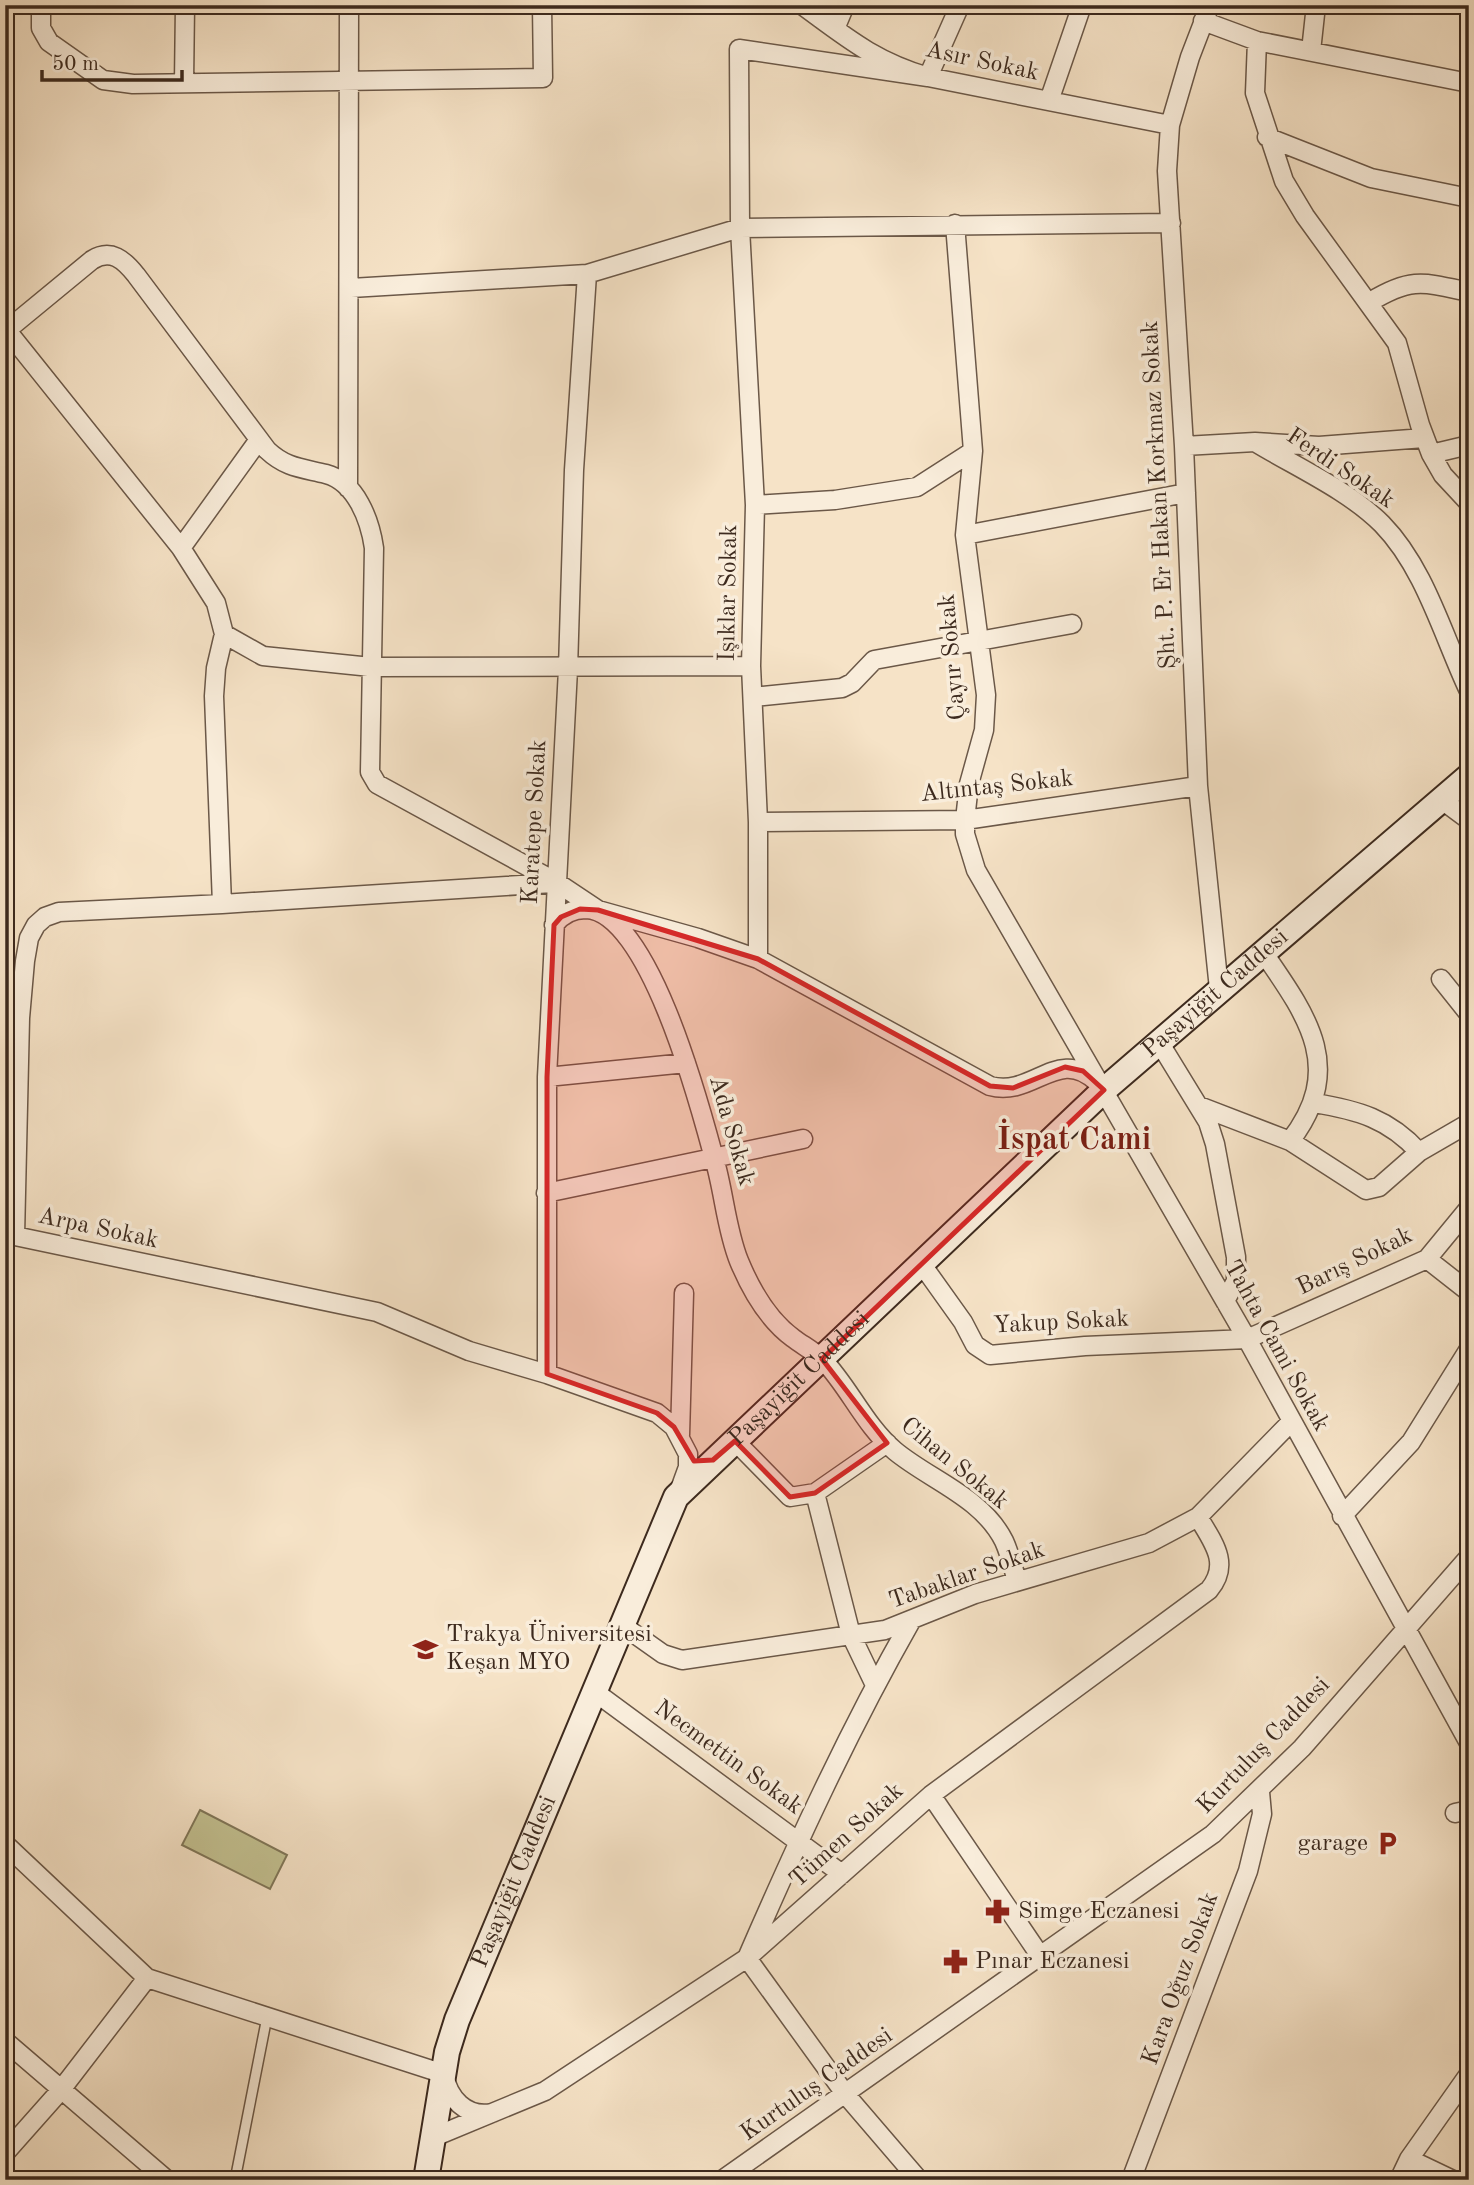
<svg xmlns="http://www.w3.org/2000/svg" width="1474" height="2185" font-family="'Old Standard TT',serif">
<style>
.green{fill:#c3c191;stroke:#807658;stroke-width:2}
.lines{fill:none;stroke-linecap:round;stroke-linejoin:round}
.lane-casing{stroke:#6b5848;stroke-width:12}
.street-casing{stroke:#6b5848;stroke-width:21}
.secondary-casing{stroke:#3d2a1e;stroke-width:28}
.lane{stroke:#f9eddb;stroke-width:9}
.street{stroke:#f9eddb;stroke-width:18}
.secondary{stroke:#f9eddb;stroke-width:24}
.marked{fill:#d62828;fill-opacity:0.2;stroke:#d62828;stroke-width:5;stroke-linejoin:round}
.labels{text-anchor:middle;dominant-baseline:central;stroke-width:7;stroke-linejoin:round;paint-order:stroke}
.street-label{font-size:24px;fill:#3d2a1e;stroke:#f9eddb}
.poi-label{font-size:24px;fill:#3d2a1e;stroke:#f9eddb;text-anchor:start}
.district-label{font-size:32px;font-weight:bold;fill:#7a1f14;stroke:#f9eddb}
</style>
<rect width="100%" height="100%" fill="#f6e3c7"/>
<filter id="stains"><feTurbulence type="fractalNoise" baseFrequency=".00286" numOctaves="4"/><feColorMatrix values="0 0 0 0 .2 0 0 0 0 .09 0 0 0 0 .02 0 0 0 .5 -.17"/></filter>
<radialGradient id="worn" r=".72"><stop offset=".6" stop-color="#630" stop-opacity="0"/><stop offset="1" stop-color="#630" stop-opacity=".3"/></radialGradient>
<path class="green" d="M 200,1810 L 287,1855 L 270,1889 L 182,1845 Z"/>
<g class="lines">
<defs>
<path id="lane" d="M 235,2180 L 267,2017"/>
<path id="street" d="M 41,5 L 41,28 L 49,42 L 103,80 L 133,84 L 543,78 L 542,5
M 802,5 C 847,38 874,61 928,77 L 1170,125
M 1210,5 L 1190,57 L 1170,125 L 1167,171 L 1184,446 L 1198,786 L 1219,989
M 1203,21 L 1257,41 L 1469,83
M 835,29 L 845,5
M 1257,41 L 1255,93 L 1284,181 L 1305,216 L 1397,343 L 1420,425 L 1431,454 L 1443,475 L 1469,503
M 1311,51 L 1316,5
M 184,83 L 185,5
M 1049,101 L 1082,5
M 1267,137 L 1371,178 L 1469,198
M 955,224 L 973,451 L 965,535 L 986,695 L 984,730 L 969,784 L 965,820 L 965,834 L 976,870 L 1247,1339 L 1469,1743
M 351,288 L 587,274 L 740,228 L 1171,223
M 1370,302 C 1411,277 1423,282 1469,292
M 5,328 L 181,548 L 216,603 L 224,634 L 263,656 L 371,667 L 751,666
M 7,330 L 92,260 C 111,248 124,260 136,275 L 267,450 C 286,468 302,468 326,474 C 356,482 370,520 374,548 L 370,772 L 377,784 L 556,882 L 598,910 L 698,938 L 758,959 L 990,1086 C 1033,1098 1058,1045 1097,1082
M 1255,442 C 1296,467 1348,490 1382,524 C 1425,568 1443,636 1469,691
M 1184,446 L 1255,442 L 1319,446 L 1424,438
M 1431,454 L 1469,445
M 348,488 L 349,5
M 755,505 L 835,500 L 917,487 L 973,451
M 965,535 L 1186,493
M 181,548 L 258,441
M 224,634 L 216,668 L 214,696 L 222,904 L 59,912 L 45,917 L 36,925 L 29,938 L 25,961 L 20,1018 L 15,1236 L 377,1312 L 469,1351 L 547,1374 L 657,1413 L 674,1427 L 688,1454 L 688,1467 L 680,1489
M 753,697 L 842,688 L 852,683 L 874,660 L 1072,624
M 1442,800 L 1469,820
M 758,822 L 965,820 L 1198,786
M 222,904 L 553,883
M 554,925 C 562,914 573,909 586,909 C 649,911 700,1106 714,1158 C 724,1191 726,1229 739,1261 C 751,1290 767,1319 793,1338 C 802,1345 814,1351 823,1360 C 849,1387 865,1426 895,1451 C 930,1480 982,1497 1004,1541 C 1010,1554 1013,1568 1017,1581
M 1263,952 C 1308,1017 1346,1069 1290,1141
M 758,959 L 758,822 L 751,666 L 755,505 L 740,228 L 739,49 L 928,77 L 960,5
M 1441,979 L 1469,1014
M 1159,1042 L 1208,1122 L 1215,1144 L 1236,1257 L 1236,1281 L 1225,1301
M 547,1077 L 686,1063
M 1314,1103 C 1358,1110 1389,1119 1419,1152
M 1199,1106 L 1290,1141 L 1366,1190 L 1379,1187 L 1419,1152 L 1469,1123
M 546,1193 L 803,1139
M 1427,1259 L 1469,1292
M 923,1266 L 963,1322 L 975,1345 L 990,1355 L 1085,1346 L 1247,1339 L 1427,1259 L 1469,1208
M 547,1374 L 547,1077 L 568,669 L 574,470 L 587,274
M 680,1435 L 684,1293
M 735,1441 L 790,1497 L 815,1493 L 887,1443
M 815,1493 L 851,1635 L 875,1685
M 1342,1516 L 1411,1442 L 1469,1349
M 911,1621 C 849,1730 797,1843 747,1958 L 846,2095 L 919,2180
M 622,1625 L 663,1654 L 682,1660 L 885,1630 L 975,1594 L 1149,1543 L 1198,1517 L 1290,1423
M 595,1692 L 842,1874
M 931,1795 L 1041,1957
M 1455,1813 L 1469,1810
M 5,1844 L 147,1978 L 444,2074 C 448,2098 466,2118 492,2113
M 5,2041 L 167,2180
M 434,2137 L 545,2091 L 747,1958 L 931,1795 L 1209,1590 C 1231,1564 1213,1542 1198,1517
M 5,2153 L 60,2091 L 147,1978
M 1409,2159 L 1453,2180
M 722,2180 L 1213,1834 L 1302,1748 L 1469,1557
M 1131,2180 L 1248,1871 L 1262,1814 L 1260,1792
M 1399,2180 L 1409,2159 L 1469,2074"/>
<g id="secondary">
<path id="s1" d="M 426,2180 L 447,2052 L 457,2020 L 676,1497 L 1104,1090 L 1469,776"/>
</g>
</defs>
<use href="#lane" class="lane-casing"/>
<use href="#street" class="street-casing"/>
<use href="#secondary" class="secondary-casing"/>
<use href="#lane" class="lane"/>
<use href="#street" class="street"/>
<use href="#secondary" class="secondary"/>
</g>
<path class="marked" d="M 580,909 L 598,910 L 758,959 L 990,1086 L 1013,1088 L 1065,1067 L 1083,1071 L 1104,1090 L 822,1359 L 887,1443 L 815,1493 L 790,1497 L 735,1441 L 713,1460 L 694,1461 L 674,1427 L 657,1413 L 547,1374 L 547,1077 L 554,925 L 561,917 Z"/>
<defs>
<symbol id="university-bare" viewBox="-9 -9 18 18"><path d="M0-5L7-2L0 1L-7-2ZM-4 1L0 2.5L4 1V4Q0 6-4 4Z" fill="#8f2418" stroke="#f9eddb" stroke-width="2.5" paint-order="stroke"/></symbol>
<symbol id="parking-bare" viewBox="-9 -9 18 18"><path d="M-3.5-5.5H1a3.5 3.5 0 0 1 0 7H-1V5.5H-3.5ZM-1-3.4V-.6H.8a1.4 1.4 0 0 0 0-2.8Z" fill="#8f2418" stroke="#f9eddb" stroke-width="2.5" paint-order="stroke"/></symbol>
<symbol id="pharmacy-bare" viewBox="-9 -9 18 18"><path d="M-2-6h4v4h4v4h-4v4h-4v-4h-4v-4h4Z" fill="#8f2418" stroke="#f9eddb" stroke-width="2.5" paint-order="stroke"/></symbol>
</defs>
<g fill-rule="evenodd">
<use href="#university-bare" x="408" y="1632" width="35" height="35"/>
<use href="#parking-bare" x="1370" y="1826" width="35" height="35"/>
<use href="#pharmacy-bare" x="980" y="1894" width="35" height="35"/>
<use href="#pharmacy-bare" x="938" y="1944" width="35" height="35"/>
</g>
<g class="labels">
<g class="street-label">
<text transform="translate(982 62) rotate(12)">Asır Sokak</text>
<text transform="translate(1340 469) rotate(34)">Ferdi Sokak</text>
<text transform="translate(1160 495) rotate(-93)">Şht. P. Er Hakan Korkmaz Sokak</text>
<text transform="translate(729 593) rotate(-89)">Işıklar Sokak</text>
<text transform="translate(953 657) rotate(-95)">Çayır Sokak</text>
<text transform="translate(997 787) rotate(-6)">Altıntaş Sokak</text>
<text transform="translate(535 822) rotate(-87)">Karatepe Sokak</text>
<text stroke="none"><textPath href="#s1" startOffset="1468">Paşayiğit Caddesi</textPath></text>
<text transform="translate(731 1131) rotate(74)">Ada Sokak</text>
<text transform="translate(98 1229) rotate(12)">Arpa Sokak</text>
<text transform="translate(1355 1262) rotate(-26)">Barış Sokak</text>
<text transform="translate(1061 1323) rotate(-3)">Yakup Sokak</text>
<text transform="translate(1276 1346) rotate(61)">Tahta Cami Sokak</text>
<text stroke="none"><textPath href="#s1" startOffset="901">Paşayiğit Caddesi</textPath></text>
<text transform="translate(954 1464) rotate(39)">Cihan Sokak</text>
<text transform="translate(967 1576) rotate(-19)">Tabaklar Sokak</text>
<text transform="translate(1264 1746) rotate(-46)">Kurtuluş Caddesi</text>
<text transform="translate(728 1758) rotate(36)">Necmettin Sokak</text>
<text transform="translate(847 1836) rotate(-42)">Tümen Sokak</text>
<text stroke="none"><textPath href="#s1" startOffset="313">Paşayiğit Caddesi</textPath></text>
<text transform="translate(1181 1979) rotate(-70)">Kara Oğuz Sokak</text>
<text transform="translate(817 2085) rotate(-35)">Kurtuluş Caddesi</text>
</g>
<g class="poi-label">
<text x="446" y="1635">Trakya Üniversitesi<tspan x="446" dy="28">Keşan MYO</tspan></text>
<text x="1368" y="1844" text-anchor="end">garage</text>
<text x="1018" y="1912">Simge Eczanesi</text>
<text x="975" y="1962">Pınar Eczanesi</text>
</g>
<g class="district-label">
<text x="1074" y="1141">İspat Cami</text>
</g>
</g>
<rect width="1474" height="2185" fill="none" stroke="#f6e3c7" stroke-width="28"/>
<rect x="7" y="7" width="1460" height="2171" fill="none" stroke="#3d2a1e" stroke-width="3.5"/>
<rect x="14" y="14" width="1446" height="2157" fill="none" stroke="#3d2a1e" stroke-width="2"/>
<path d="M42 70v10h140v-10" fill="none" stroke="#3d2a1e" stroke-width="3.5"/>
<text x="52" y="70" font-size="21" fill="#3d2a1e" stroke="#f9eddb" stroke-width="5" paint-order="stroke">50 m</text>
<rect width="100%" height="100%" filter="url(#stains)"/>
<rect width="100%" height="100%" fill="url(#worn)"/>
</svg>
